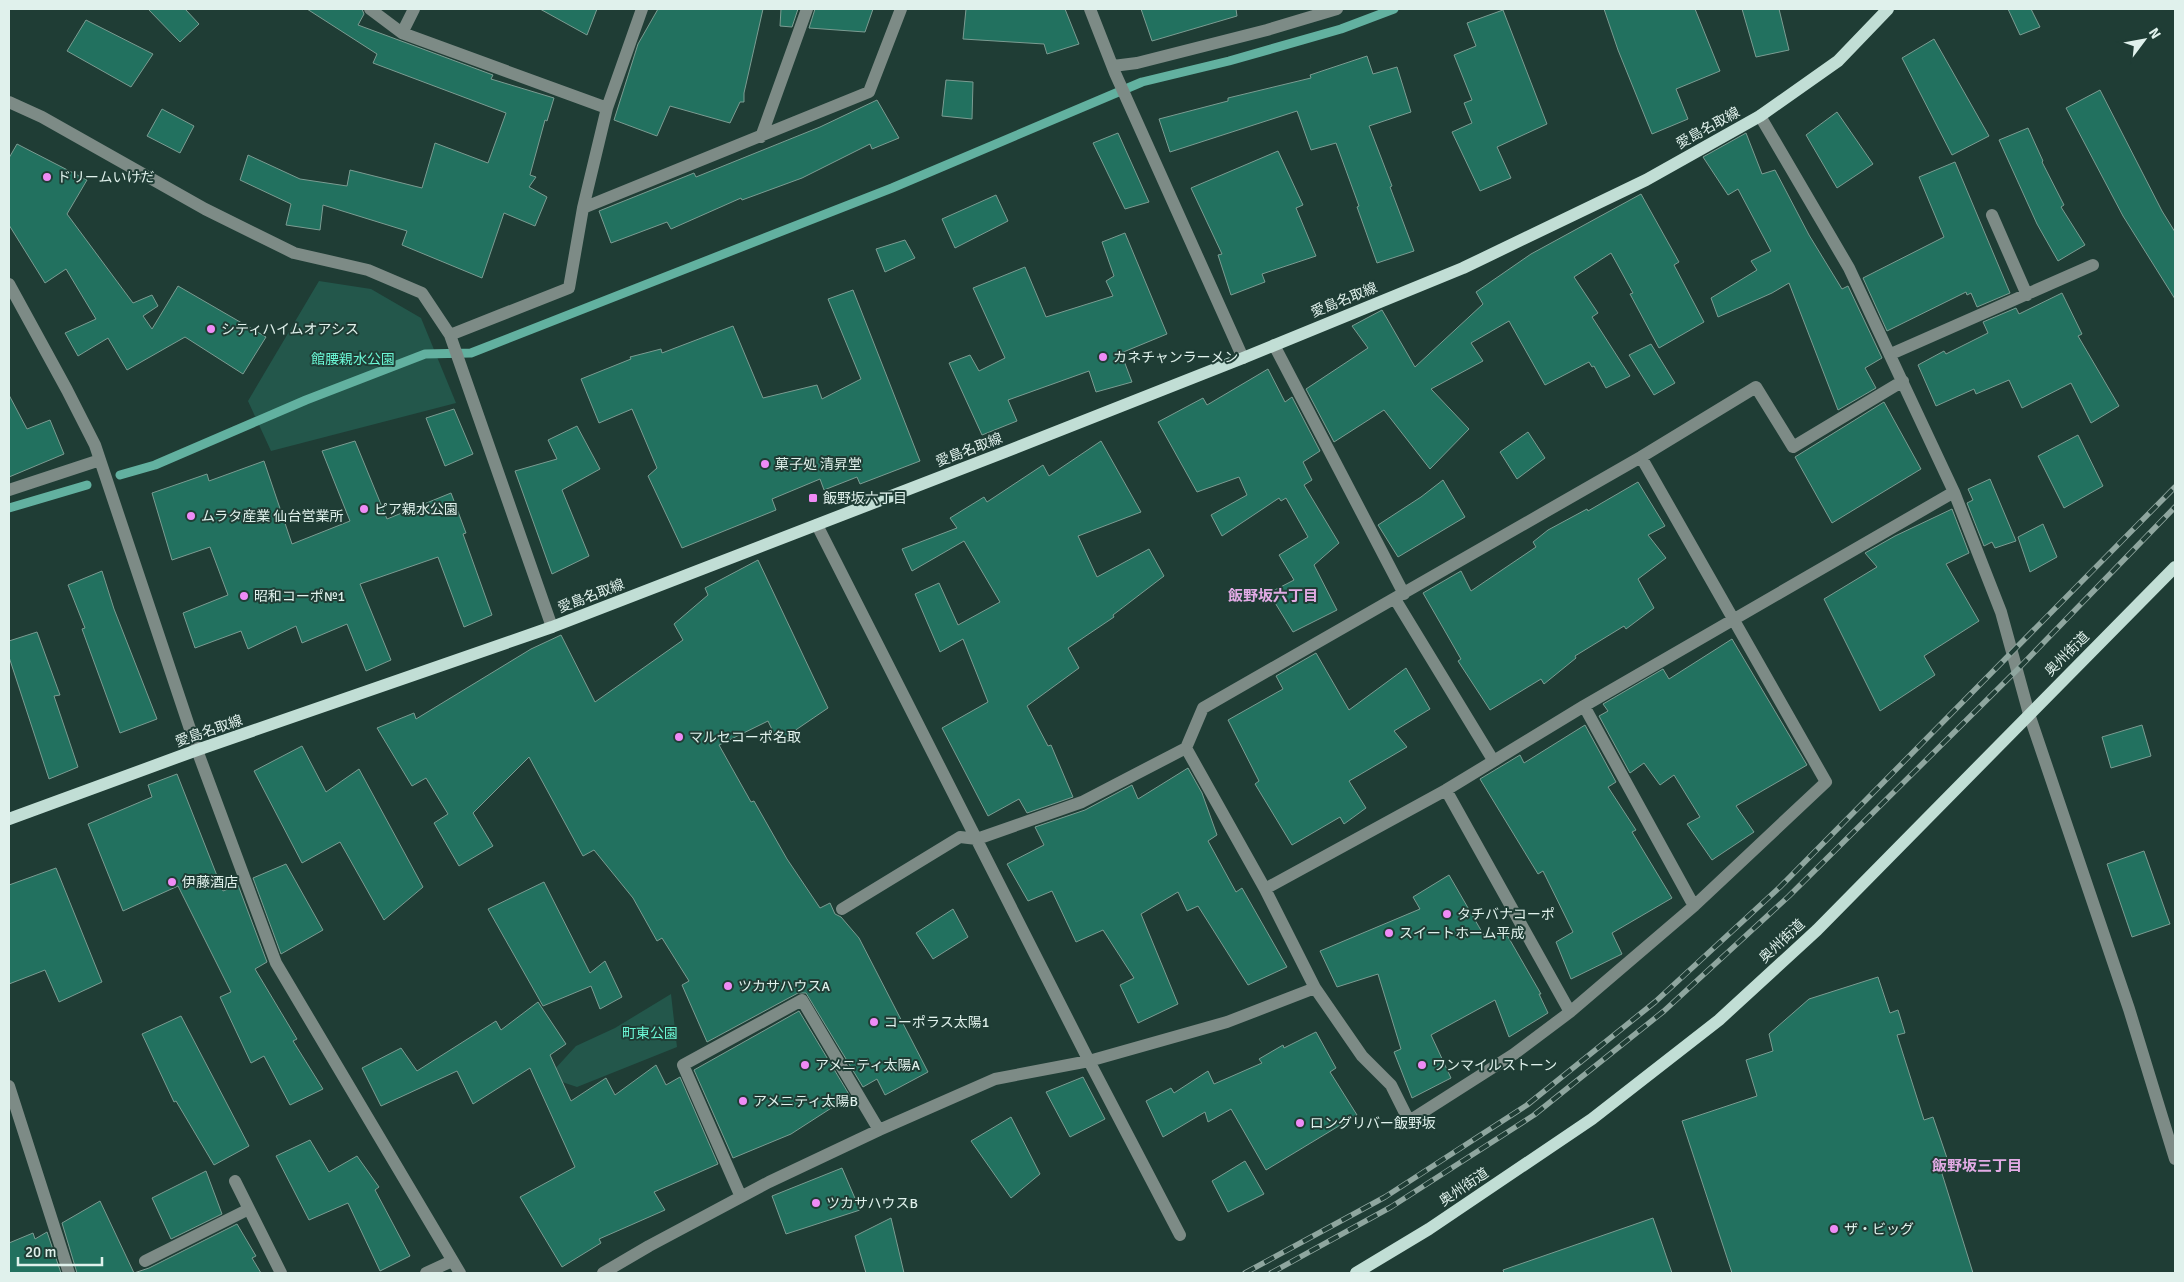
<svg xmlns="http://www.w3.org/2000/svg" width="2184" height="1282" font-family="Signika,'Noto Sans JP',sans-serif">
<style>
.green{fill:#23574b}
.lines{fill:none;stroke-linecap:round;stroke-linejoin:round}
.stream{stroke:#62b1a0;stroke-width:9}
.building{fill:#22715f;stroke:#7b9c92}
.minor{stroke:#7d8b86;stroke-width:12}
.major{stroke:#c1ded5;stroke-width:12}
.rail-casing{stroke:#8fa69f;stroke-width:5.5}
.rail{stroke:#1f3d35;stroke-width:4;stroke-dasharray:11;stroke-linecap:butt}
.poi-dot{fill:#ef8bf6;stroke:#1f3d35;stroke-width:2}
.labels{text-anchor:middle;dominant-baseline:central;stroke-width:4;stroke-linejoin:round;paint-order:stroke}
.street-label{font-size:14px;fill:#e0f1ec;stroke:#1f3d35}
.poi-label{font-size:14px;fill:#e0f1ec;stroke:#1f3d35;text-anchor:start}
.park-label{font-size:14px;fill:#6bf7d5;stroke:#1f3d35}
.neighbourhood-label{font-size:15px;font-weight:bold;fill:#e2abe5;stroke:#1f3d35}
</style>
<rect width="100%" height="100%" fill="#1f3d35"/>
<path class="green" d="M 319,281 L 371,289 L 421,318 L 456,403 L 271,451 L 248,401 Z
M 671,994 L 677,1047 L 577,1087 L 556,1080 L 554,1070 L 576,1046 L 615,1028 Z"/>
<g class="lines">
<path class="stream" d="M 120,475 L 155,465 L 306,400 L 425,354 L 471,353 L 892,188 L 1142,82 L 1229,61 L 1341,29 L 1394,9
M 9,508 L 87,485"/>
</g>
<path class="building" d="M 148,9 L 185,9 L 199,24 L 180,42 Z
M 307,9 L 362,9 L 364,14 L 358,25 L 493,75 L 491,79 L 554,98 L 547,121 L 545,120 L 530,175 L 536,177 L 529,187 L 547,197 L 535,226 L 504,213 L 482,278 L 402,245 L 407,231 L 323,205 L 320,230 L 286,225 L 291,204 L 240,180 L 248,155 L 300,179 L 347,186 L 350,170 L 422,188 L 435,143 L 488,163 L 506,113 L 373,63 L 377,54 Z
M 540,9 L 597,9 L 587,35 Z
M 658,9 L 763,9 L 744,93 L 744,102 L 740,102 L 730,123 L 670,106 L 657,136 L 614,120 L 638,44 Z
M 781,9 L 798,9 L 792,27 L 780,26 Z
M 815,9 L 873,9 L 865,32 L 809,28 Z
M 966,9 L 1065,9 L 1079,44 L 1047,54 L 1044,44 L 963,39 Z
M 1141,9 L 1236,9 L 1237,16 L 1152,41 Z
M 1604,9 L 1695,9 L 1720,71 L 1676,89 L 1688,119 L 1652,134 L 1618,50 Z
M 1742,9 L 1779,9 L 1789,50 L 1756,57 Z
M 2008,9 L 2031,9 L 2040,27 L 2020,35 Z
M 1503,10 L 1547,124 L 1497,147 L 1511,178 L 1480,191 L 1452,132 L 1472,123 L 1464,103 L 1472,100 L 1454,55 L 1476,46 L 1467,23 Z
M 86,20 L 153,54 L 131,87 L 67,51 Z
M 1934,39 L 1989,136 L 1952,155 L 1902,58 Z
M 1367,56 L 1373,74 L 1397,67 L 1411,112 L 1369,126 L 1392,186 L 1390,187 L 1414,251 L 1377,263 L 1357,207 L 1359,206 L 1336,143 L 1311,150 L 1297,111 L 1170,152 L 1159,119 L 1228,101 L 1228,98 L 1311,78 L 1310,75 Z
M 946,80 L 973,82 L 972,119 L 942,116 Z
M 2100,90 L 2162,211 L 2175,232 L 2175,299 L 2123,216 L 2066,108 Z
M 877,100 L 899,138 L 872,149 L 870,144 L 802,178 L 742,200 L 741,198 L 671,229 L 667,222 L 611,243 L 599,211 L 694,173 L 696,177 L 820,127 Z
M 162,109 L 194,126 L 180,153 L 147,136 Z
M 1837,112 L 1873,164 L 1837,188 L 1806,135 Z
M 2028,128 L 2043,161 L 2042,162 L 2064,205 L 2061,207 L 2085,245 L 2058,261 L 2037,224 L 1999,140 Z
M 1118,133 L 1149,202 L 1125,209 L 1093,143 Z
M 1746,133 L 1762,174 L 1775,170 L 1809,235 L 1842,289 L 1848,286 L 1882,358 L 1865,368 L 1876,388 L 1838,410 L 1789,283 L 1772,293 L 1718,317 L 1711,298 L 1757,270 L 1751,261 L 1771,251 L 1738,189 L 1728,195 L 1703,157 Z
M 17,144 L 87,180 L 67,214 L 133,303 L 152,295 L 158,306 L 143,316 L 152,329 L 178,286 L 266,337 L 243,374 L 185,337 L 127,370 L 108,338 L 78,356 L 65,333 L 96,319 L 66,269 L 45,283 L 9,225 L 9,158 Z
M 1278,151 L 1303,205 L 1296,208 L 1316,256 L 1262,274 L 1265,282 L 1231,295 L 1218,255 L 1222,254 L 1191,188 Z
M 1955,162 L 2010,293 L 1977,307 L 1971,293 L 1967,295 L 1966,292 L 1887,331 L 1863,278 L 1944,237 L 1919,177 Z
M 1641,194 L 1679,262 L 1674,265 L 1704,322 L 1659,348 L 1630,294 L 1633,293 L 1611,253 L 1574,277 L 1598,313 L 1592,317 L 1630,376 L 1606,388 L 1594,366 L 1592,367 L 1589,362 L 1545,385 L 1509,321 L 1471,343 L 1483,361 L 1431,389 L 1469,429 L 1430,469 L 1384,410 L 1334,442 L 1306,389 L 1368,348 L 1352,326 L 1382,310 L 1415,367 L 1483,304 L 1476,292 L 1531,254 Z
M 996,195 L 1008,221 L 955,248 L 942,219 Z
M 1125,233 L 1167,334 L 1121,353 L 1132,382 L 1096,392 L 1089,371 L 1008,400 L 1017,421 L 982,435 L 949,363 L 970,355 L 979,371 L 1005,358 L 973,288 L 1025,267 L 1046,317 L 1113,296 L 1106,281 L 1114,276 L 1102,242 Z
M 905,240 L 915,258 L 885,272 L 876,249 Z
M 853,290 L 920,461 L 860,484 L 857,477 L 824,490 L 820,479 L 772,499 L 776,510 L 682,548 L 648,476 L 657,468 L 632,409 L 599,423 L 581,379 L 631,359 L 630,357 L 661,349 L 662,353 L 733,326 L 763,398 L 817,385 L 822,399 L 861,379 L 828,299 Z
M 2062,293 L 2082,334 L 2078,336 L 2119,406 L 2091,423 L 2071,383 L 2022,408 L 2009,380 L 1976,394 L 1974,389 L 1936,406 L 1918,365 L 1944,351 L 1946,354 L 1988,333 L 1983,322 L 2016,308 L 2019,314 Z
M 1651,344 L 1675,383 L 1654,395 L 1629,355 Z
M 1268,369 L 1285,402 L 1292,397 L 1320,451 L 1303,462 L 1312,480 L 1304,485 L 1339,543 L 1314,565 L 1337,610 L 1293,632 L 1269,593 L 1294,580 L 1279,555 L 1308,537 L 1286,498 L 1281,501 L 1279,498 L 1222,536 L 1211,515 L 1247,495 L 1239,477 L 1197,492 L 1158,422 L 1203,398 L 1207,405 Z
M 9,395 L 27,429 L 50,420 L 64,454 L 9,477 Z
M 1884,402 L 1921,469 L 1832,523 L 1795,457 Z
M 454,409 L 473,454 L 445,466 L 426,418 Z
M 577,426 L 600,469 L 562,490 L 589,556 L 552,574 L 515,471 L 557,459 L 548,440 Z
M 1528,432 L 1545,458 L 1517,479 L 1500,452 Z
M 2078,435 L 2103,486 L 2064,508 L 2038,456 Z
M 355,441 L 387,519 L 451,493 L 466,533 L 463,534 L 492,615 L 464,627 L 438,557 L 360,584 L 391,660 L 366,671 L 347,624 L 302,643 L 296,626 L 248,649 L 241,631 L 195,648 L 183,613 L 228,595 L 210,547 L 172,560 L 152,493 L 207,474 L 209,481 L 264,461 L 292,544 L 350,521 L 322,451 Z
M 1101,441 L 1141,512 L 1078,536 L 1097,577 L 1149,549 L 1164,576 L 1113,615 L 1114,617 L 1068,648 L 1079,668 L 1027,706 L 1048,746 L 1051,745 L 1073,797 L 1027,813 L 1019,799 L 988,816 L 942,728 L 988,702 L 963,639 L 940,652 L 915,594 L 939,583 L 958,625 L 1000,602 L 964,541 L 912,571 L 902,549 L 957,528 L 950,518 L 984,497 L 987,502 L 1043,465 L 1049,476 Z
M 1990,479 L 2016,541 L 1995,548 L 1992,542 L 1984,546 L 1967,503 L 1973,500 L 1968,489 Z
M 1443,480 L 1465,517 L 1398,557 L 1378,525 L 1421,497 Z
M 1638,482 L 1665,526 L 1648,535 L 1666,558 L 1638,579 L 1654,608 L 1626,629 L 1624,626 L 1575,656 L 1576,658 L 1544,684 L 1541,679 L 1490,710 L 1458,661 L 1461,659 L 1423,593 L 1461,571 L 1471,591 L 1536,547 L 1533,542 L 1548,530 L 1587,509 L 1588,511 Z
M 1952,509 L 1969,553 L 1946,564 L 1979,621 L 1924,656 L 1935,675 L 1880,711 L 1824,599 L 1877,567 L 1865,553 L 1895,536 Z
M 2043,524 L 2057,557 L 2030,572 L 2018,537 Z
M 758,560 L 828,708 L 778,742 L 768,721 L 719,745 L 751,802 L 754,801 L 787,859 L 820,908 L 830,903 L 835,914 L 841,917 L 859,938 L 928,1072 L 885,1095 L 877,1079 L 863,1087 L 806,993 L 798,993 L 707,1042 L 682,985 L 689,981 L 662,938 L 657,941 L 633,898 L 594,850 L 583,856 L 529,757 L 473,813 L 493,846 L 459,866 L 434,823 L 448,814 L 426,778 L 412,786 L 377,728 L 414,713 L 416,719 L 531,649 L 561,635 L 595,702 L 683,640 L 674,624 L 708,595 L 705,588 Z
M 102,571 L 114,609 L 157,719 L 120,733 L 82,629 L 85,628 L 68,585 Z
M 37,632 L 60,695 L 54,696 L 78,767 L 49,779 L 9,657 L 9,641 Z
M 1732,639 L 1807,765 L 1736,806 L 1754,832 L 1712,860 L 1687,824 L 1700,817 L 1674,775 L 1660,785 L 1644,763 L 1630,773 L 1599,716 L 1608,711 L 1603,704 L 1663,669 L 1669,679 Z
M 1316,653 L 1349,710 L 1406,668 L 1430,709 L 1394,731 L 1407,747 L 1349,781 L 1366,808 L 1344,824 L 1340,817 L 1292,845 L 1255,784 L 1259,781 L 1228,720 L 1283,689 L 1276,676 Z
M 1585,725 L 1616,782 L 1608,787 L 1636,830 L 1632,832 L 1672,898 L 1612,933 L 1622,954 L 1571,979 L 1556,942 L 1573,932 L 1543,871 L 1538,874 L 1480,779 L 1520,755 L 1524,763 Z
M 2142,725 L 2151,756 L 2111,768 L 2102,737 Z
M 302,746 L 326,792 L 359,769 L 423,887 L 384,920 L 340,842 L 302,863 L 254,771 Z
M 1188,768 L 1202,793 L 1217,835 L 1208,841 L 1236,892 L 1242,888 L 1287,967 L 1248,985 L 1198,906 L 1187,911 L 1178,892 L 1141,914 L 1178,1004 L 1138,1023 L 1120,985 L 1134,978 L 1103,930 L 1076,942 L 1052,891 L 1028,901 L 1007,864 L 1044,845 L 1035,827 L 1085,810 L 1132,785 L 1138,799 Z
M 177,774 L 223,891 L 238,885 L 267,962 L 255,969 L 297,1039 L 293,1041 L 323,1089 L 290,1105 L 264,1056 L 251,1063 L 220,997 L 231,992 L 178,886 L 123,911 L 88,824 L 152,797 L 148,785 Z
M 2144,851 L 2170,924 L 2132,937 L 2107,864 Z
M 286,864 L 323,930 L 281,954 L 253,878 Z
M 56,868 L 102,982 L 59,1002 L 45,970 L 9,984 L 9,885 Z
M 1449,875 L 1486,939 L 1503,928 L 1541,994 L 1539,994 L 1548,1013 L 1509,1037 L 1495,1000 L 1431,1035 L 1451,1078 L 1412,1098 L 1394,1052 L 1401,1049 L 1378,974 L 1337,987 L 1320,951 L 1420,909 L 1413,897 Z
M 544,882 L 590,973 L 605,961 L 622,997 L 600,1009 L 591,986 L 543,1006 L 488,909 Z
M 953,909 L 968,937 L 933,959 L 916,933 Z
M 1878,977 L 1890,1013 L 1898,1010 L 1905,1033 L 1897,1035 L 1924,1120 L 1933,1117 L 1948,1161 L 1939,1164 L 1973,1273 L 1732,1273 L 1682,1121 L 1757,1096 L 1746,1060 L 1773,1051 L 1769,1034 L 1809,999 Z
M 538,1002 L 566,1044 L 550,1055 L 571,1101 L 606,1078 L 615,1095 L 656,1065 L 666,1085 L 680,1077 L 718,1164 L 654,1192 L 665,1210 L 599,1239 L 601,1243 L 562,1267 L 520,1197 L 575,1167 L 530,1068 L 473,1104 L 457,1071 L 381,1106 L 362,1068 L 401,1048 L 417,1071 L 496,1021 L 501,1030 Z
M 799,1011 L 850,1096 L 791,1134 L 733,1158 L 694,1070 Z
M 181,1016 L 249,1146 L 214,1165 L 176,1101 L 174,1102 L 142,1034 Z
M 1316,1032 L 1336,1068 L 1330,1072 L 1357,1115 L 1266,1170 L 1231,1109 L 1208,1122 L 1205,1112 L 1163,1137 L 1146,1101 L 1171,1088 L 1174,1093 L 1208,1071 L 1214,1084 L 1262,1063 L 1259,1059 L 1283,1045 L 1284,1048 Z
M 1083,1077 L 1105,1119 L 1070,1137 L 1046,1092 Z
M 1011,1117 L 1040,1174 L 1011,1198 L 971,1141 Z
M 310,1140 L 329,1172 L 357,1156 L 379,1187 L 375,1190 L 410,1256 L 380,1271 L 348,1203 L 309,1220 L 276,1156 Z
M 1245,1161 L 1264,1194 L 1228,1212 L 1212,1181 Z
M 842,1168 L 860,1210 L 786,1234 L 772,1196 Z
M 206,1171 L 222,1214 L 171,1239 L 152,1198 Z
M 100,1201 L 134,1273 L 149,1268 L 237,1224 L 256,1256 L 252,1258 L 261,1273 L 77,1273 L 62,1223 Z
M 891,1218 L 904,1273 L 866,1273 L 855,1236 Z
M 1653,1218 L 1672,1273 L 1504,1273 L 1503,1270 Z
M 47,1232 L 61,1273 L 9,1273 L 9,1243 L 33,1233 L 35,1239 Z"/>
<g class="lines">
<path class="minor" d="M 370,9 L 402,33 L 607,108 L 642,9
M 1090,9 L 1115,73 L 1243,358
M 402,33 L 414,9
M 1113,66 L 1137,63 L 1267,30 L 1337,9
M 9,102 L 42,117 L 205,209 L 294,253 L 368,270 L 422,293 L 450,335 L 569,288 L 583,208 L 607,108
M 1760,116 L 1849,268 L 1954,492 L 2001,612 L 2029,714 L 2129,1009 L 2175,1159
M 761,137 L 807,9
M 583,208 L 869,92 L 901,9
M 1992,215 L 2027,295
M 9,284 L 67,390 L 95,445 L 197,750 L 276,963 L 460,1273
M 450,335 L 552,627
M 1274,345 L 1404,594
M 1891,354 L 2093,265
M 1641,457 L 1826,782 L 1694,906 L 1570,1012 L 1514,1054 L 1409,1121 L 1391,1085 L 1362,1056 L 1315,988 L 1265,889 L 1186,748 L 1203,708 L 1641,457 L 1756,387 L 1793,447 L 1903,381
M 9,490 L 100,460
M 817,525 L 1089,1061 L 1180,1235
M 1395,599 L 1493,760
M 1584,706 L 1694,906
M 1446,790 L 1570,1012
M 1265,889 L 1446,790 L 1584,706 L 1954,492
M 860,898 L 842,909 L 960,837 L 977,839 L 1082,802 L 1186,748
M 9,1086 L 69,1273
M 235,1181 L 281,1273
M 741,1197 L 683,1065 L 802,1000 L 879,1130
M 145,1261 L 249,1209
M 426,1273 L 452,1261
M 603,1273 L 649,1246 L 769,1182 L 879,1130 L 995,1079 L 1089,1061 L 1227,1022 L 1315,988"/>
<path class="major" d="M 9,819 L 197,750 L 552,627 L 1005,452 L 1243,358 L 1463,268 L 1646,180 L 1760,116 L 1838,61 L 1888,9
M 1356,1273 L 1429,1229 L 1592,1119 L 1719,1020 L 1817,930 L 2175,567"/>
<defs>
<path id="rail" d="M 1245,1273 L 1385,1197 L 1527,1105 L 1655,1002 L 1780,887 L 2175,487
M 1271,1273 L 1391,1207 L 1534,1115 L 1664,1011 L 1789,896 L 2018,669 L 2175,507"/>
</defs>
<use href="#rail" class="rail-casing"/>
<use href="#rail" class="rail"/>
</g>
<g class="poi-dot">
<circle cx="47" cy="177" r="5"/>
<circle cx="211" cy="329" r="5"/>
<circle cx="1103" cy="357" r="5"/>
<circle cx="765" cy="464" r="5"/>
<rect x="808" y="493" width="10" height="10" rx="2.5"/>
<circle cx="364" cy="509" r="5"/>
<circle cx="191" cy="516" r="5"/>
<circle cx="244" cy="596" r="5"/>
<circle cx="679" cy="737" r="5"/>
<circle cx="172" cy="882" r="5"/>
<circle cx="1447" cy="914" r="5"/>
<circle cx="1389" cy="933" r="5"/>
<circle cx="728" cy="986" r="5"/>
<circle cx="874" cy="1022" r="5"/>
<circle cx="805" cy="1065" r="5"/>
<circle cx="1422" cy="1065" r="5"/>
<circle cx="743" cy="1101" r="5"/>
<circle cx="1300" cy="1123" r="5"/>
<circle cx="816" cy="1203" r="5"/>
<circle cx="1834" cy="1229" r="5"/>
</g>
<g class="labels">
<g class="street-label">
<text transform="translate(1708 128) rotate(-29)">愛島名取線</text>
<text transform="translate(1344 300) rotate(-22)">愛島名取線</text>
<text transform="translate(969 450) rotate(-21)">愛島名取線</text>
<text transform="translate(591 596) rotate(-21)">愛島名取線</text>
<text transform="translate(2067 654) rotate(-45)">奥州街道</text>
<text transform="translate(209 731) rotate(-19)">愛島名取線</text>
<text transform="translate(1782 941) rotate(-43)">奥州街道</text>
<text transform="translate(1464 1187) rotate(-34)">奥州街道</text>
</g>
<g class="poi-label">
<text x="57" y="177">ドリームいけだ</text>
<text x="221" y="329">シティハイムオアシス</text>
<text x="1113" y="357">カネチャンラーメン</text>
<text x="775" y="464">菓子処 清昇堂</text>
<text x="823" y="498">飯野坂六丁目</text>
<text x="374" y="509">ピア親水公園</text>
<text x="201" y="516">ムラタ産業 仙台営業所</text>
<text x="254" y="596">昭和コーポ№1</text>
<text x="689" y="737">マルセコーポ名取</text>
<text x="182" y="882">伊藤酒店</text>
<text x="1457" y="914">タチバナコーポ</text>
<text x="1399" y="933">スイートホーム平成</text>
<text x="738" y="986">ツカサハウスA</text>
<text x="884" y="1022">コーポラス太陽1</text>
<text x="815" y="1065">アメニティ太陽A</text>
<text x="1432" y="1065">ワンマイルストーン</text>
<text x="753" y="1101">アメニティ太陽B</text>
<text x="1310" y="1123">ロングリバー飯野坂</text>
<text x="826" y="1203">ツカサハウスB</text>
<text x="1844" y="1229">ザ・ビッグ</text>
</g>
<g class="park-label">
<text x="353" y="359">館腰親水公園</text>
<text x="650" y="1033">町東公園</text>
</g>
<g class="neighbourhood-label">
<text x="1273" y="596">飯野坂六丁目</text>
<text x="1977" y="1166">飯野坂三丁目</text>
</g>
</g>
<rect width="2184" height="1282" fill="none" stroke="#e0f1ec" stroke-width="20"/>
<g transform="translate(2144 40) rotate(58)" stroke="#1f3d35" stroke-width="4" paint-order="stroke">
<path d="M0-4L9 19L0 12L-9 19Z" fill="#e0f1ec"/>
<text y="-8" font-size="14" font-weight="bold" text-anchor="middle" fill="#e0f1ec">N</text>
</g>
<path d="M18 1257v8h84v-8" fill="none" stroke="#e0f1ec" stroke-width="2.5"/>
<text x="25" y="1257" font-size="15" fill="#e0f1ec" stroke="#1f3d35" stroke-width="4" paint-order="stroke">20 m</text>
</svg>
